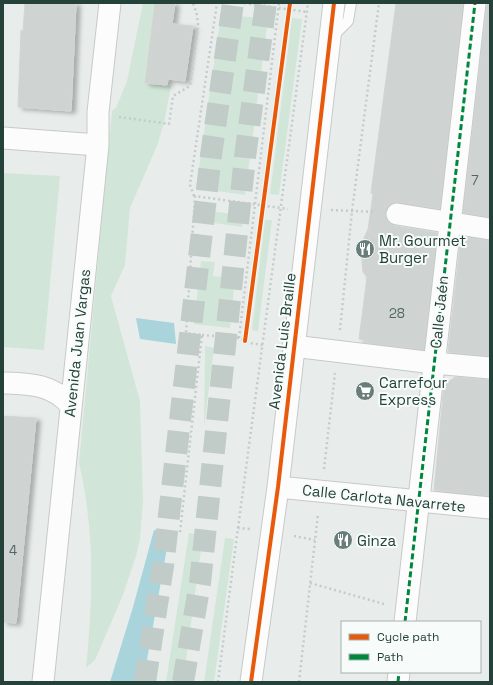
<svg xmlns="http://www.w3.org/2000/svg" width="493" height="685" font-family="'Space Grotesk',sans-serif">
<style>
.green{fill:#d1e6d8}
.water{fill:#a9d4db}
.building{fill:#cfd4d2;stroke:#d1d6d4;filter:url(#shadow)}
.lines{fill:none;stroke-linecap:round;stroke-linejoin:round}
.highway-tunnel{stroke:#c1cbc8;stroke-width:22;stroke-dasharray:22 11;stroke-linecap:butt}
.lane-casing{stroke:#c5cac8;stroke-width:12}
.street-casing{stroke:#c5cac8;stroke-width:23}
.path{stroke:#c3ccca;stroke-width:2.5;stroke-dasharray:2 3;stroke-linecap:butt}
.lane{stroke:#fcfcfc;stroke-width:10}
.street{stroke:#fcfcfc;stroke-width:21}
.quiet{stroke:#00873e;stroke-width:3;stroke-dasharray:6 3;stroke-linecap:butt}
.cycleway-casing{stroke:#f7fbf9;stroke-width:6}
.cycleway{stroke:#e8590c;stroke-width:4}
.labels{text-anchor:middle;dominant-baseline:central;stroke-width:4;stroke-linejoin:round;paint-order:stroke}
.number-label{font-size:13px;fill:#506761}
.poi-label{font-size:15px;fill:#24423a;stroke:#f7fbf9;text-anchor:start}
.street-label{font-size:15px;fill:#24423a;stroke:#f7fbf9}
</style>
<defs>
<filter id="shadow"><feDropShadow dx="4.5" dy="2.5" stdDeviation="2" flood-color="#0004"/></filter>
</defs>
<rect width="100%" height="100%" fill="#e8edeb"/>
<path class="green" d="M 143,3 L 155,3 L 145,82 L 171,86 L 164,123 L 157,146 L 130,208 L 125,265 L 111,296 L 140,401 L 143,501 L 140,539 L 136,556 L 123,595 L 95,660 L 86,668 C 93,599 95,531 79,463 L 112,111 L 116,108 L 127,81 Z
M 221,14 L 268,19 L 245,195 L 196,188 Z
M 292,18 L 302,19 L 279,195 L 270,194 Z
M 3,173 L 60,176 L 44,350 L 3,347 Z
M 208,211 L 243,215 L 242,227 L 206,222 Z
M 265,220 L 272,220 L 258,331 L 252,330 Z
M 201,261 L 215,262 L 213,276 L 235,278 L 230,328 L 194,324 Z
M 205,346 L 214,348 L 204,427 Z
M 189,533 L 203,535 L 183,682 L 166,682 Z
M 225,538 L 234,539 L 214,682 L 204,682 Z"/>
<path class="water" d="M 136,318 L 174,323 L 176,344 L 140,339 Z
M 154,530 L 170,531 L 143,682 L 110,682 L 133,607 Z"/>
<path class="building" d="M 25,3 L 76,3 L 71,111 L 18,107 L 21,30 L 23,31 Z
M 155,3 L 175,3 L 172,24 L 193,26 L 185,81 L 168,79 L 167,85 L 145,83 Z
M 396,3 L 463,3 L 440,209 L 399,202 L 393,203 L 388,206 L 385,212 L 386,218 L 389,223 L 395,226 L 437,233 L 424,350 L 367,343 L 367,340 L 359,339 L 367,277 L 363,272 L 362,261 L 364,238 L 368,229 L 373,194 L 371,193 Z
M 487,3 L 490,3 L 490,217 L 463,213 Z
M 461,236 L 490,241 L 490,356 L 448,352 Z
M 455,377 L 490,380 L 490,496 L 434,490 L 444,385 Z
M 3,416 L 36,418 L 16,623 L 3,622 Z"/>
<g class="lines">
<path class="highway-tunnel" d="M 145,682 L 163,566 L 211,155 L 233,3
M 183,682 L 200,583 L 245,157 L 266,3"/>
<defs>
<path id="lane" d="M 332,37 L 348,21 L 351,3"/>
<path id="street" d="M 3,138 L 98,145
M 397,214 L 490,229
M 293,346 L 434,363 L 490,368
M 3,383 C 30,384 53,384 71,406
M 278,487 L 490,508
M 405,622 L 475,3
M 43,682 L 98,145 L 98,112 L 110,3
M 251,682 L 278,487 L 334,3
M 398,682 L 399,672"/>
</defs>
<use href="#lane" class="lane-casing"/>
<use href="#street" class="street-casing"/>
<path class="path" d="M 244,3 L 307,12
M 119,117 L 169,124 L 173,96 L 190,86 L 198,25 L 197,15 L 193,3
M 194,196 L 190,185 L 217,3
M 331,210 L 376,212
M 340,330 L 352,211 L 379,3
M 202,335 L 239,338 L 250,343 L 263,345
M 239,338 L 279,3
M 324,469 L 335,373
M 238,528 L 308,3
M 180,532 L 202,335 L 186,333 L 195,196 L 288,209
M 294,536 L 315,540
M 310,583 L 384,604
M 218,682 L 238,528 L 250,529
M 299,682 L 318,514"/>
<use href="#lane" class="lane"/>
<use href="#street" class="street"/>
<path class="quiet" d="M 405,622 L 475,3
M 398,682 L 399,672"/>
<defs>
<path id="cycleway" d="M 245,341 L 290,3
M 251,682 L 278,487 L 334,3"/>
</defs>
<use href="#cycleway" class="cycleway-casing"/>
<use href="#cycleway" class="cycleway"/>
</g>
<defs>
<symbol id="restaurant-disc" viewBox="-11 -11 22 22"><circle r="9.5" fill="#697e78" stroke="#f7fbf9"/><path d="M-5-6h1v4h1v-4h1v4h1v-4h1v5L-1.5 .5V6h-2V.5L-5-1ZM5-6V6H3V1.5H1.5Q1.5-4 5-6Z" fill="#fff"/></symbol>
<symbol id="supermarket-disc" viewBox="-11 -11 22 22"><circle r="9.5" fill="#697e78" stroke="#f7fbf9"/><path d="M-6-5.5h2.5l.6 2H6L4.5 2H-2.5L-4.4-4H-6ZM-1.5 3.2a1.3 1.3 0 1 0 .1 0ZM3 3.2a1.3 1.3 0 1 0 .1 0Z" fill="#fff"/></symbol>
</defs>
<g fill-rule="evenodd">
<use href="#restaurant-disc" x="354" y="238" width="22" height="22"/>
<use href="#supermarket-disc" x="354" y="380" width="22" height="22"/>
<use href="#restaurant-disc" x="332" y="529" width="22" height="22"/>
</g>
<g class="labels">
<g class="number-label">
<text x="475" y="180">7</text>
<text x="397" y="313">28</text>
<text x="13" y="550">4</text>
</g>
<g class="poi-label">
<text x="379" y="240">Mr. Gourmet<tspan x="379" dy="17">Burger</tspan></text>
<text x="379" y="382">Carrefour<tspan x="379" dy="17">Express</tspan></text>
<text x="357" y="540">Ginza</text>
</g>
<g class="street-label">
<text transform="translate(439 312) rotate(-84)">Calle Jaén</text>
<text transform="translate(282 341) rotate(-83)">Avenida Luis Braille</text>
<text transform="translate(77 343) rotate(-84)">Avenida Juan Vargas</text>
<text transform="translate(384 498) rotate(6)">Calle Carlota Navarrete</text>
</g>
</g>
<rect width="493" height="685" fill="none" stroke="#24423a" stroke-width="8"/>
<rect x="341" y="621" width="140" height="52" fill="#f7fbf9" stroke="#a3b1ad"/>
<rect x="349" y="634" width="20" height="6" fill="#e8590c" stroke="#a3b1ad"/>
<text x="377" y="641" font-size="12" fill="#24423a">Cycle path</text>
<rect x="349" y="654" width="20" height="6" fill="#00873e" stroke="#a3b1ad"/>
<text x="377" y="661" font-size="12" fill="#24423a">Path</text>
</svg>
